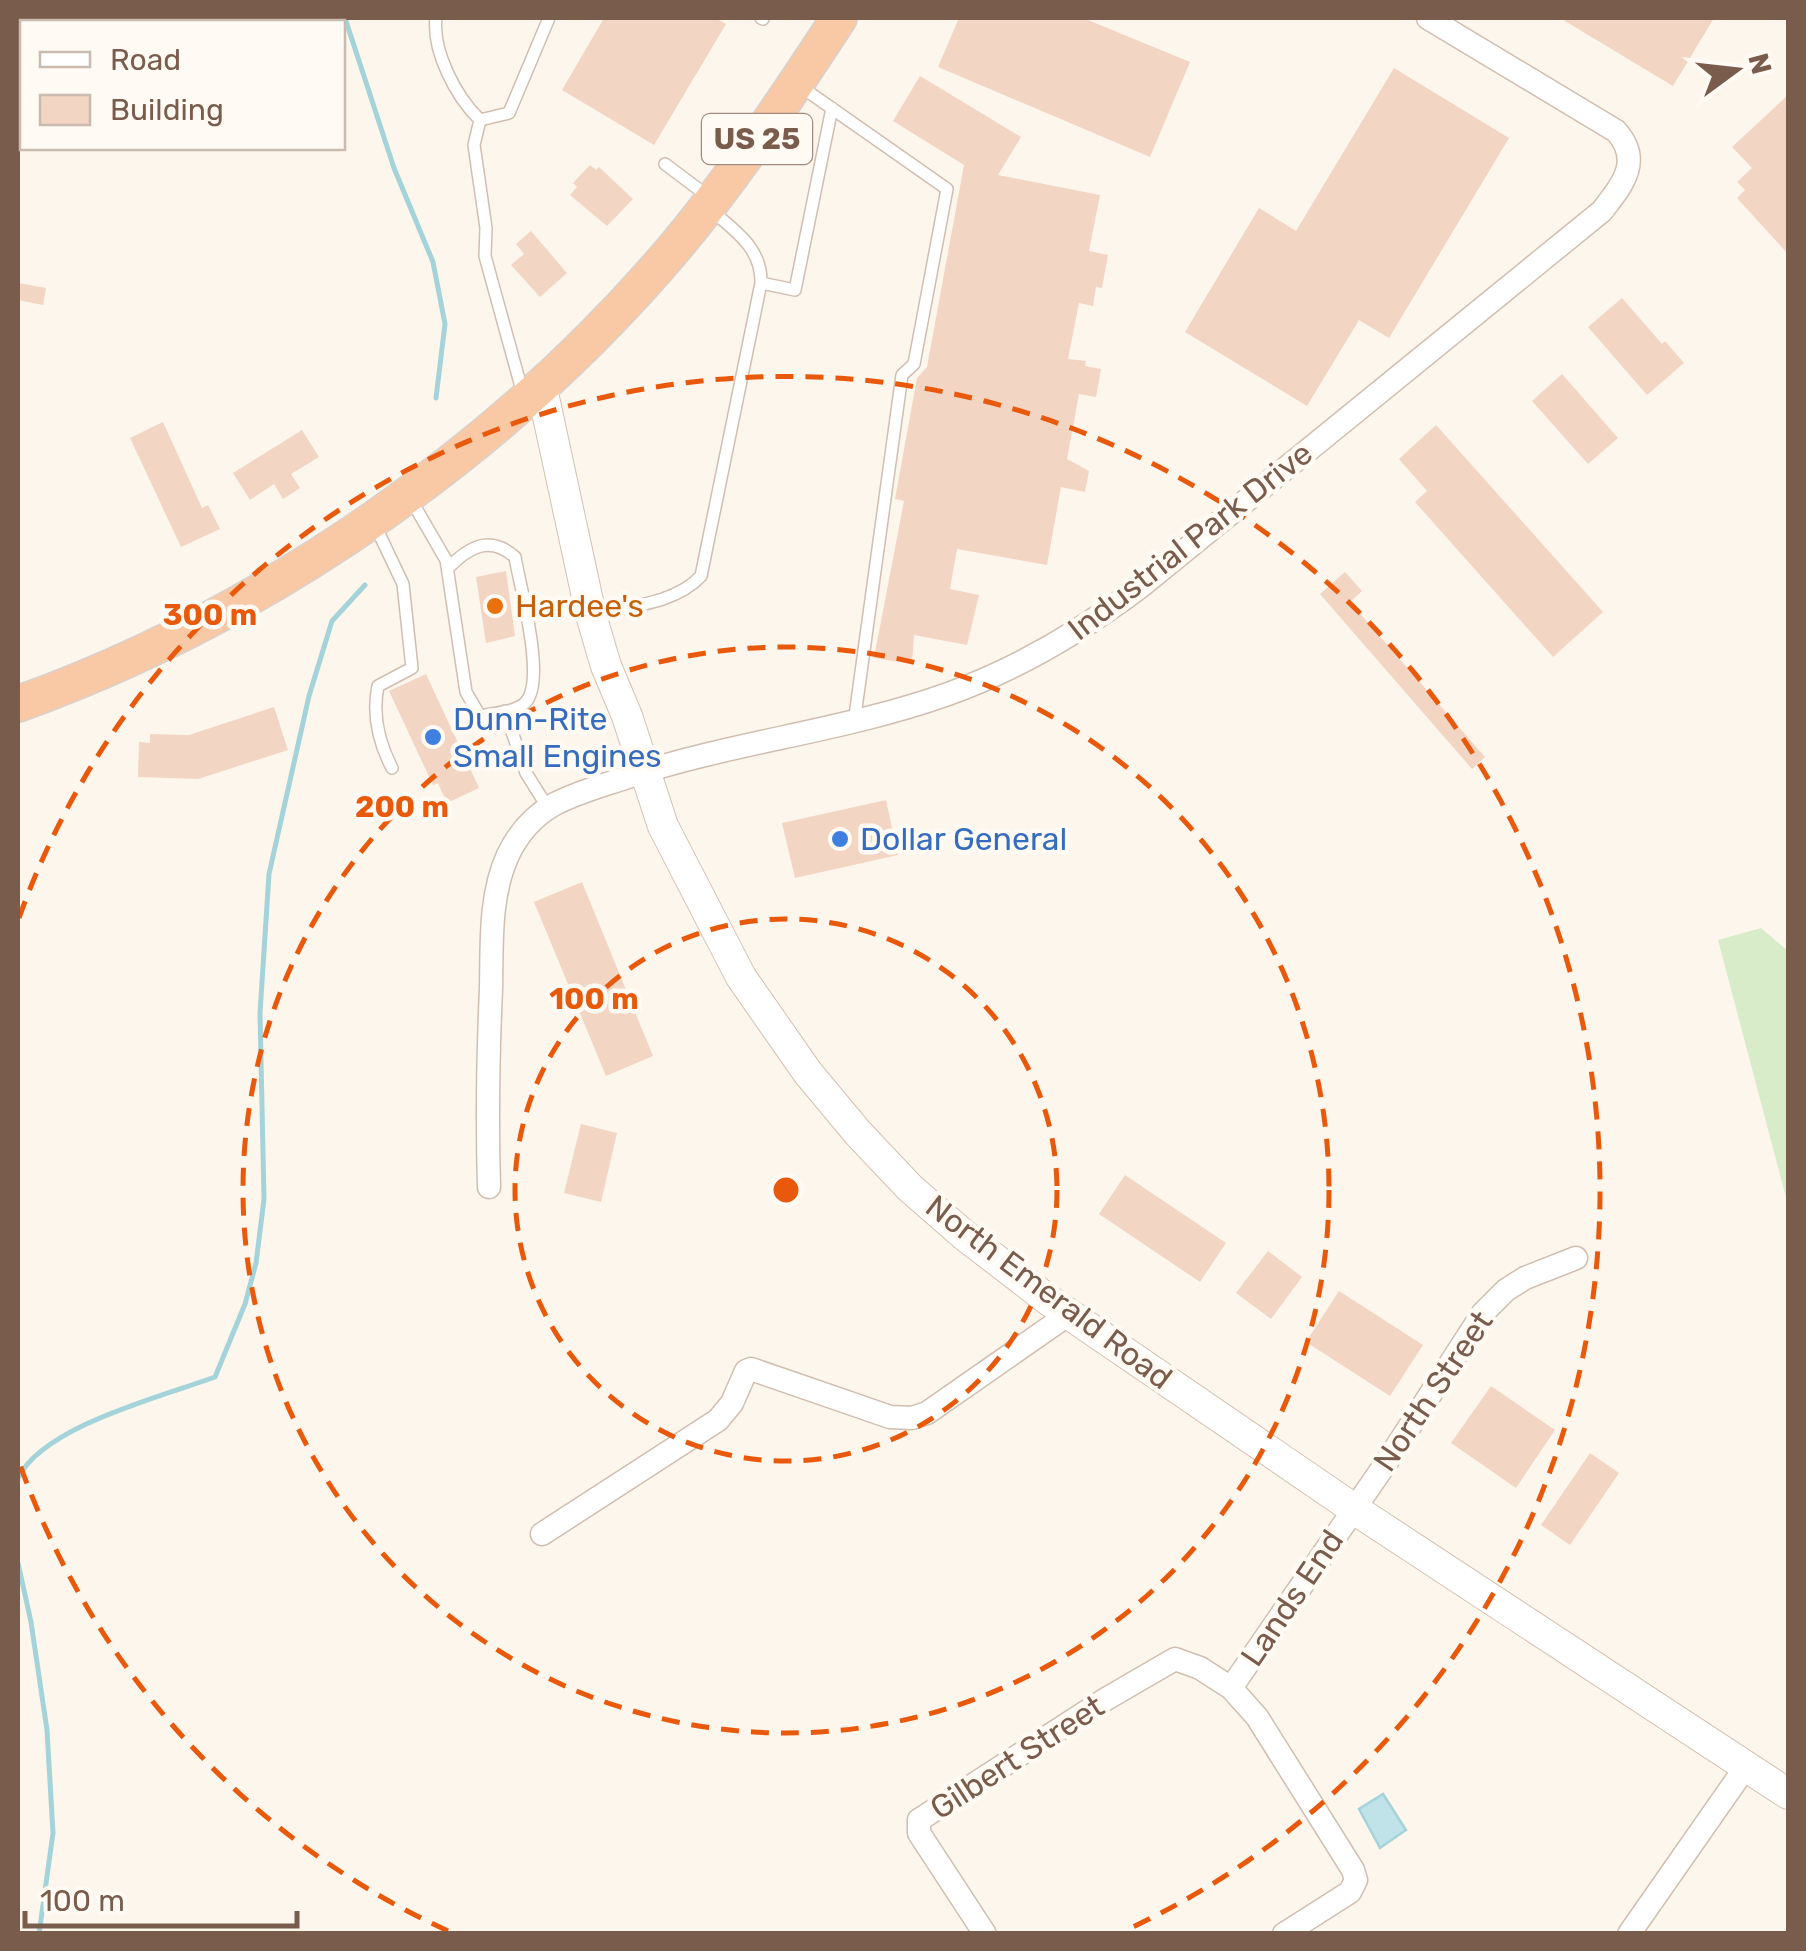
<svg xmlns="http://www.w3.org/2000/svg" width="1806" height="1951" font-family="Rubik,sans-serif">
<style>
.green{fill:#d8ecc9}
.water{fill:#bfe3e8;stroke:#a5d3da;stroke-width:2.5}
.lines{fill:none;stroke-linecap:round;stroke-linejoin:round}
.stream{stroke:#a5d3da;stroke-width:5}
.building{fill:#f3d5c3}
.service-casing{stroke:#d1beb0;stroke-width:14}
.minor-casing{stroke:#d1beb0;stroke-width:25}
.secondary-casing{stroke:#d6c0b0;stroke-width:32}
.trunk-casing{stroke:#dad1cd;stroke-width:38}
.service{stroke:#fff;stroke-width:11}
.minor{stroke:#fff;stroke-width:22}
.secondary{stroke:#fff;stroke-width:30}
.trunk{stroke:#f9c8a4;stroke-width:35}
.ring{fill:none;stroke:#e8590c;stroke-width:5;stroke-dasharray:18 12}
.food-dot{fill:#e8710a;stroke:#fffaf3;stroke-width:4}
.shop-dot{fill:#3f7fe0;stroke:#fffaf3;stroke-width:4}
.labels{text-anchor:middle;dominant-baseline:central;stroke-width:9;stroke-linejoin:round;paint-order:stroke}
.shield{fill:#fffaf3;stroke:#a28b7f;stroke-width:2.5}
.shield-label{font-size:30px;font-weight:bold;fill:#7a5c4d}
.street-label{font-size:32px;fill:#7a5c4d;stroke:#fffaf3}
.food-label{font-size:32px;fill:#c56008;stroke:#fffaf3;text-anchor:start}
.shop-label{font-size:32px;fill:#366cbe;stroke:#fffaf3;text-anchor:start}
.centre{fill:#e8590c;stroke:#fffaf3;stroke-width:5}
.ring-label{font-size:30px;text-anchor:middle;font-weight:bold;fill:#e8590c;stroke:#fffaf3;stroke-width:9;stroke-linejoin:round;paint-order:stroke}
</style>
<rect width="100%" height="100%" fill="#fdf6ec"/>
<path class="green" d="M 1761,928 L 1788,951 L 1788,1205 L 1718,940 Z"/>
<path class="water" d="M 1383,1794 L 1406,1830 L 1380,1848 L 1359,1809 Z"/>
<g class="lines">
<path class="stream" d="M 345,18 L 394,168 L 433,262 L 445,324 L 436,398
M 18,1478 C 44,1426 160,1397 215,1377 L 245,1304 L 256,1263 L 264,1199 L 260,1013 L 269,874 L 309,696 L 332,621 L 365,585
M 18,1563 L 31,1622 L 47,1730 L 53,1833 L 39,1934"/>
</g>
<path class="building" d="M 604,18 L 715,18 L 726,24 L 654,145 L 562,90 Z
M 959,18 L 1083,18 L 1190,62 L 1150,157 L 938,67 Z
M 1560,18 L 1714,18 L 1673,86 Z
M 1394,68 L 1509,138 L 1389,338 L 1359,320 L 1307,406 L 1185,332 L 1259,208 L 1296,231 Z
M 920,76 L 1021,137 L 998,175 L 1100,195 L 1089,251 L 1108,255 L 1102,288 L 1096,287 L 1093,306 L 1079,303 L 1068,359 L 1086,361 L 1085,366 L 1101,369 L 1096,397 L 1079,394 L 1067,459 L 1089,471 L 1085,492 L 1061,487 L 1047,565 L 957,549 L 950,589 L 979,595 L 967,645 L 914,635 L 912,664 L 874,658 L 904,501 L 895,499 L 917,378 L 927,367 L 964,165 L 893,121 Z
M 1788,95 L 1788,254 L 1737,198 L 1745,190 L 1737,182 L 1752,168 L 1732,147 Z
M 590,165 L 596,170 L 599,167 L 633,199 L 607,226 L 570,195 L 577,187 L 573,183 Z
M 531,231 L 567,273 L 540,297 L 511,265 L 524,254 L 516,244 Z
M 18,283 L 46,288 L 43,305 L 18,300 Z
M 1622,298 L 1662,344 L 1665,341 L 1684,363 L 1647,395 L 1588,327 Z
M 1562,374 L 1618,438 L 1588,464 L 1532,401 Z
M 163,422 L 202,508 L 208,505 L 220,529 L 181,547 L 130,438 Z
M 1436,425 L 1603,612 L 1553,657 L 1415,502 L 1427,491 L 1399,459 Z
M 302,430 L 319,457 L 291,474 L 300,488 L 283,499 L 274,484 L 250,500 L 233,473 Z
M 506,571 L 515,636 L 486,643 L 476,577 Z
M 1345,572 L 1362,591 L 1350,602 L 1485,757 L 1472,769 L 1320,594 Z
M 426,674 L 479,788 L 447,803 L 438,783 L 433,785 L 389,691 Z
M 274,707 L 288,750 L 198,779 L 138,777 L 139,742 L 150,743 L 150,734 L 189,735 Z
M 886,800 L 898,855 L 795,878 L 782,823 Z
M 582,882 L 653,1056 L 606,1076 L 534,902 Z
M 581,1124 L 617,1133 L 601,1202 L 564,1193 Z
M 1125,1175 L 1226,1243 L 1200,1282 L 1099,1214 Z
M 1268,1251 L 1302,1277 L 1271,1319 L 1236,1293 Z
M 1339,1291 L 1423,1345 L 1390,1396 L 1306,1342 Z
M 1491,1386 L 1555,1430 L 1516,1488 L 1451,1443 Z
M 1590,1453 L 1619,1473 L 1570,1545 L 1541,1525 Z"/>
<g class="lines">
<defs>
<path id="service" d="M 436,18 C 432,51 456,97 480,120 L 509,113 L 549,18
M 761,18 L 763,19
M 800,86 L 947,189 L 914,364 L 902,375 L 854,723
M 480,120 L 474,145 L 486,228 L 485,256 L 523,394
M 665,164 L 709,197
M 711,210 C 735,231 762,248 761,283
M 410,498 L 446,560 L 466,692 L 480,716 C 493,713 514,713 525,703 C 547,681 520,588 515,557 C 489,534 468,548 448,568
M 374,523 L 403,584 L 412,668 L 378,686 C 372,715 378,741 392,768
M 593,614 C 629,606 675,604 701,576 L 761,283 L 795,290 L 832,108
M 505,711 L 526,773 L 548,808"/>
<path id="minor" d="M 489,1187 C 487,1121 488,1055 491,989 C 492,945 489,896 508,855 C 518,834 534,816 553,805 C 575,793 601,786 625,778 C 730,742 842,732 948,694 C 1018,669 1080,632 1140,587 L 1602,211 C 1622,185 1643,161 1616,131 L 1428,18
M 542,1534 L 718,1420 L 732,1403 L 746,1371 L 751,1369 L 890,1417 L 912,1418 L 927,1413 L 1069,1314
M 1231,1688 L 1386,1463 L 1483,1313 L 1506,1290 L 1525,1278 L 1576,1258
M 985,1934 L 919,1833 L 919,1820 L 1106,1699 L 1175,1659 L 1200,1668 L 1231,1688 L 1257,1717 L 1353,1870 L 1356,1880 L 1350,1892 L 1284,1934
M 1629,1934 L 1747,1765"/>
<path id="secondary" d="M 541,384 L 591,615 L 606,666 L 627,716 L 663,826 L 741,977 L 808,1073 L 858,1133 L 910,1188 L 964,1235 L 1047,1299 L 1354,1509 L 1788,1794"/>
<path id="trunk" d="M 18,704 C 266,615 506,448 676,246 C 736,174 788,96 839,18"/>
</defs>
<use href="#service" class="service-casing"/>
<use href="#minor" class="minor-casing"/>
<use href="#secondary" class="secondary-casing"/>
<use href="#trunk" class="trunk-casing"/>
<use href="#service" class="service"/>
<use href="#minor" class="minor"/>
<use href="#secondary" class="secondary"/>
<use href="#trunk" class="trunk"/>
</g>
<g class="ring">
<circle cx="786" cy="1190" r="271"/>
<circle cx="786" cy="1190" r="543"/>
<path d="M448 1931A814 814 0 0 1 19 1462M19 918A814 814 0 1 1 1124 1931"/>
</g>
<circle class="food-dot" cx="495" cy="606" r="10"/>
<g class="shop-dot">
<circle cx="433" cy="737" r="10"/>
<circle cx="840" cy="839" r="10"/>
</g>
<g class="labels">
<rect class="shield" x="702" y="114" width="110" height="50" rx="8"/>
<g class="shield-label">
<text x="757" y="139">US 25</text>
</g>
<g class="street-label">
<text transform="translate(1190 541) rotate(-38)">Industrial Park Drive</text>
<text transform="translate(1049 1292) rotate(37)">North Emerald Road</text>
<text transform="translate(1433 1391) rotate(-56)">North Street</text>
<text transform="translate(1292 1598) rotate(-56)">Lands End</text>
<text transform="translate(1017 1757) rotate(-33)">Gilbert Street</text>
</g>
<g class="food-label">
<text x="515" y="606">Hardee's</text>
</g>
<g class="shop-label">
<text x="453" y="719">Dunn-Rite<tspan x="453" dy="37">Small Engines</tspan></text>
<text x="860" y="839">Dollar General</text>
</g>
</g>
<circle cx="786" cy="1190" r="15" class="centre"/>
<g class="ring-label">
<text x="210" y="625">300 m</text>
<text x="402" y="817">200 m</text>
<text x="594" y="1009">100 m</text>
</g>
<rect width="1806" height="1951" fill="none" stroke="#7a5c4d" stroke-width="40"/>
<rect x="20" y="20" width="325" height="130" fill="#fffaf3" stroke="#cabbb1" stroke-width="2.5"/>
<rect x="40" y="52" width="50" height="15" fill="#ffffff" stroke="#cabbb1" stroke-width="2.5"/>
<text x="110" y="70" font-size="30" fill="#7a5c4d">Road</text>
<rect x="40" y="95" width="50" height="30" fill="#f3d5c3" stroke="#cabbb1" stroke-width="2.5"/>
<text x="110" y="120" font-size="30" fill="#7a5c4d">Building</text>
<g transform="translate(1736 70) rotate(75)" stroke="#fffaf3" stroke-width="8" paint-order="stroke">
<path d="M0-8L18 38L0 25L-18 38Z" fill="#7a5c4d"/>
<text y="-15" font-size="28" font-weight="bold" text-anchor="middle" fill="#7a5c4d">N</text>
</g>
<path d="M25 1911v15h272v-15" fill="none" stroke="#7a5c4d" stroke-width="5"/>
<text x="40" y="1911" font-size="30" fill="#7a5c4d" stroke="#fffaf3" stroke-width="8" paint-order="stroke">100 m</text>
</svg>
